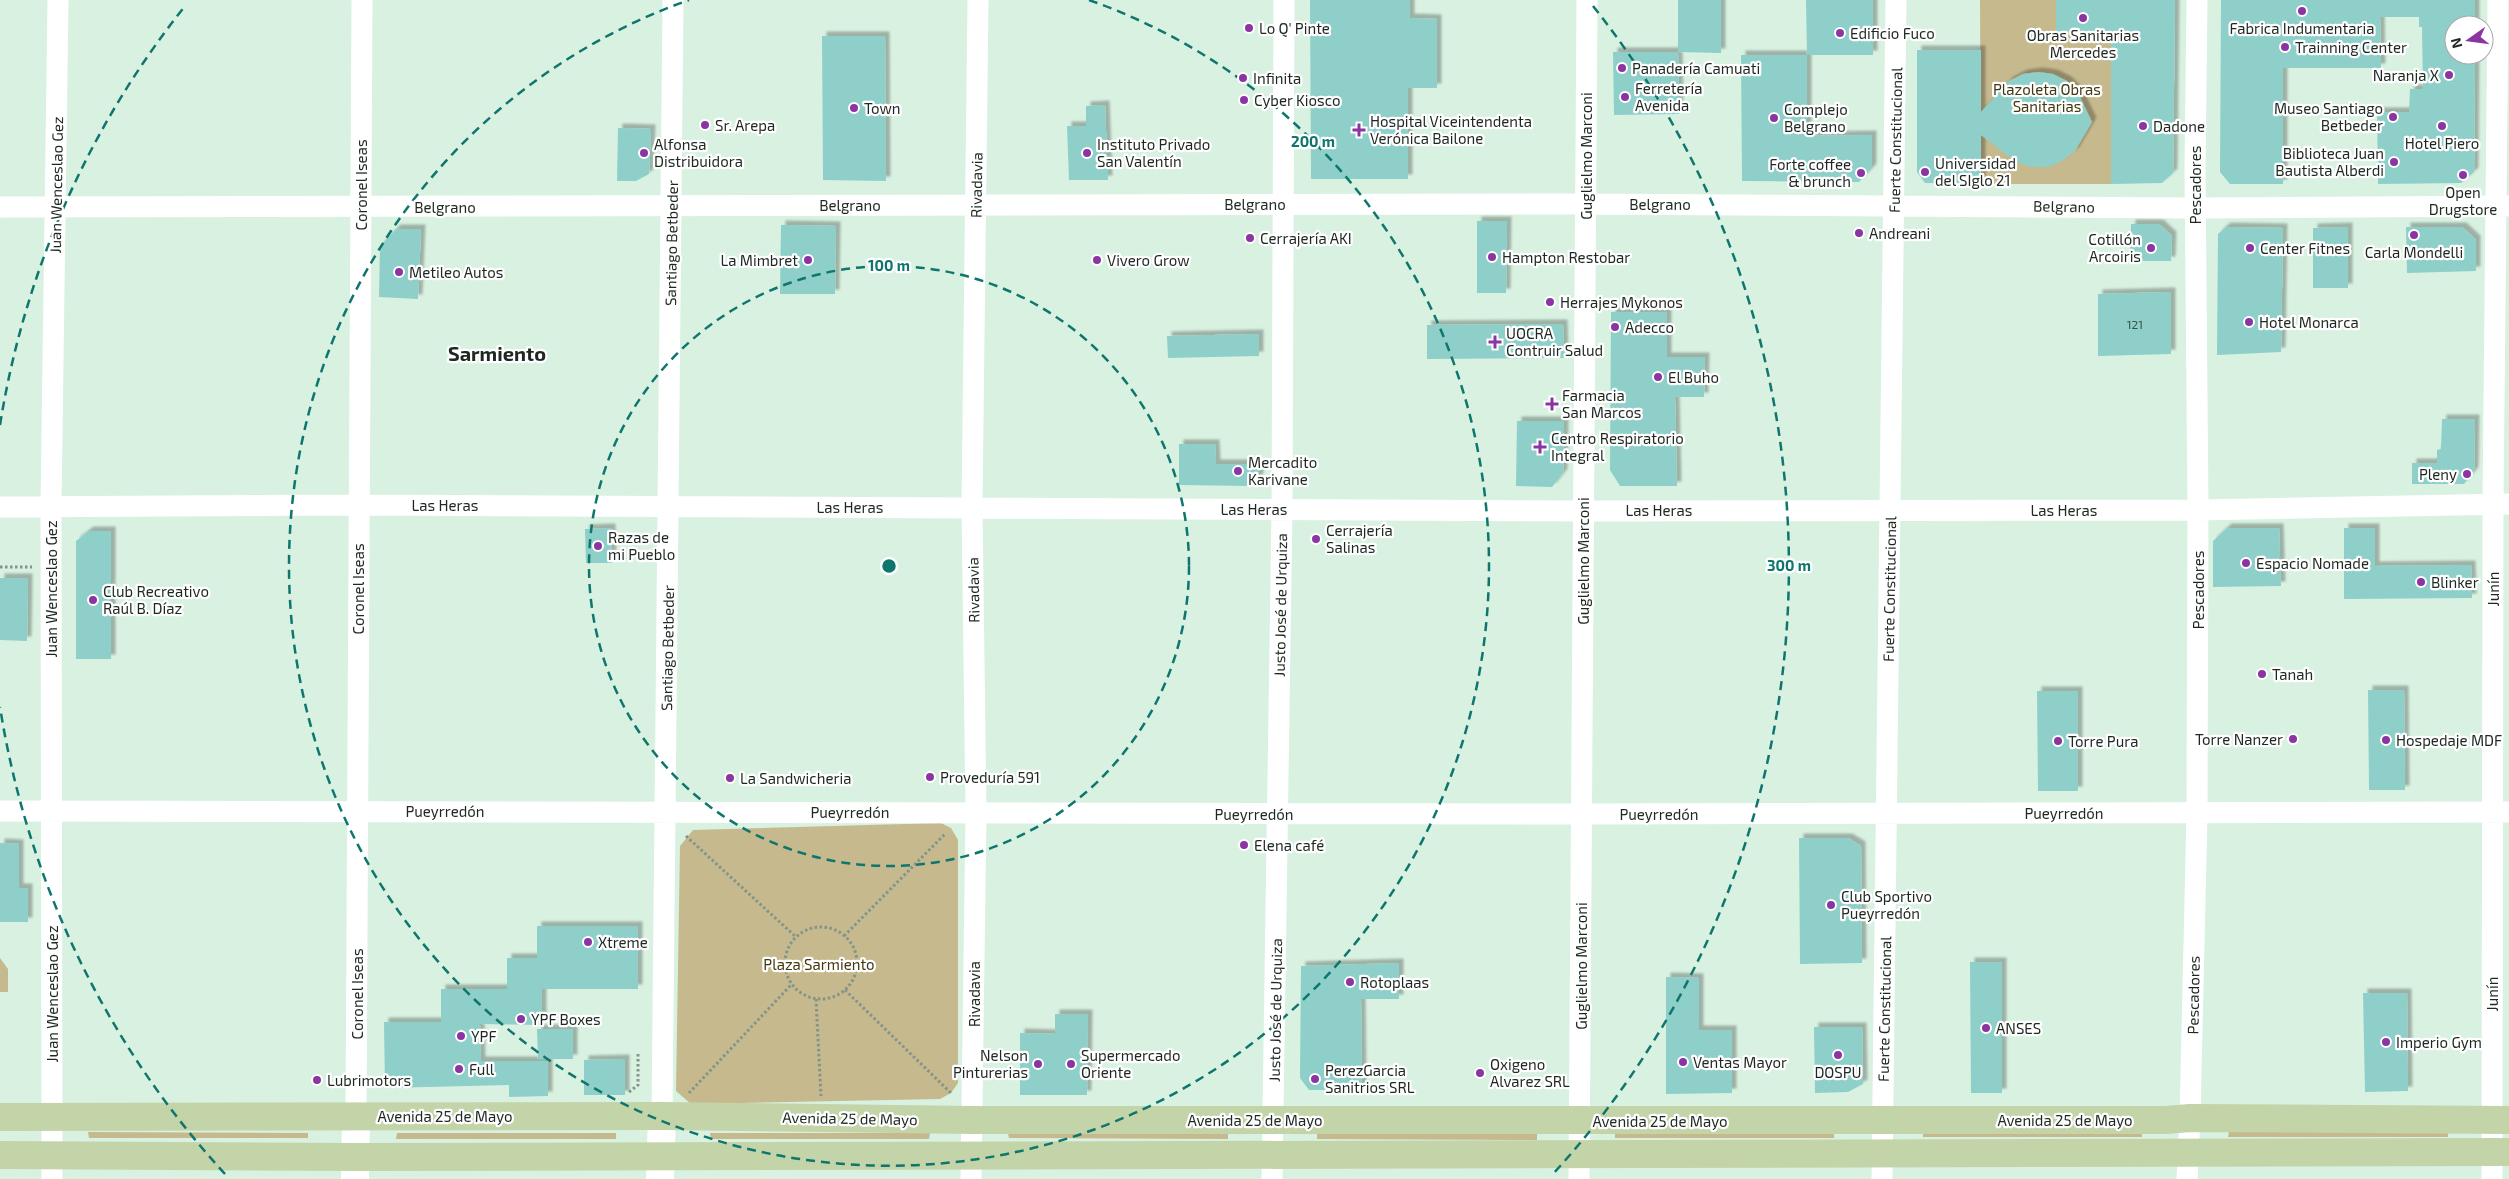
<svg xmlns="http://www.w3.org/2000/svg" width="2509" height="1179" font-family="'Exo 2',sans-serif">
<style>
.green{fill:#c6b98d}
.building{fill:#8ecfca;filter:url(#shadow)}
.lines{fill:none;stroke-linecap:round;stroke-linejoin:round}
.path{stroke:#839489;stroke-width:3;stroke-dasharray:2.5 2.5;stroke-linecap:butt}
.street{stroke:#fff;stroke-width:21}
.secondary{stroke:#fff;stroke-width:28}
.primary{stroke:#c4d4a9;stroke-width:28}
.ring{fill:none;stroke:#0f766e;stroke-width:2.5;stroke-dasharray:9 6}
.poi-dot{fill:#8b35a2;stroke:#fff;stroke-width:2}
.labels{text-anchor:middle;dominant-baseline:central;stroke-width:4.5;stroke-linejoin:round;paint-order:stroke}
.number-label{font-size:12px;fill:#3a514b}
.poi-label{font-size:15px;fill:#1e2721;stroke:#fff;text-anchor:start}
.park-label{font-size:15px;fill:#433811;stroke:#fff}
.street-label{font-size:15px;fill:#1e2721;stroke:#fff}
.district-label{font-size:20px;font-weight:bold;fill:#1e2721;stroke:#fff}
.centre{fill:#0f766e;stroke:#fff;stroke-width:2.5}
.ring-label{font-size:15px;text-anchor:middle;font-weight:bold;fill:#0f766e;stroke:#fff;stroke-width:4.5;stroke-linejoin:round;paint-order:stroke}
</style>
<defs>
<filter id="shadow"><feDropShadow dx="4.5" dy="-4.5" stdDeviation="1" flood-color="#0004"/></filter>
</defs>
<rect width="100%" height="100%" fill="#d8f1e1"/>
<path class="green" d="M 1980,0 L 2056,0 L 2056,32 L 2111,32 L 2111,184 L 1981,184 Z
M 941,823 L 951,828 L 958,840 L 958,1083 L 951,1093 L 940,1099 L 691,1104 L 676,1091 L 680,846 L 693,830 Z
M 0,958 L 8,969 L 8,992 L 0,992 Z
M 1923,1131 L 2142,1131 L 2142,1137 L 1923,1137 Z
M 2229,1131 L 2448,1131 L 2448,1137 L 2228,1137 Z
M 88,1132 L 308,1133 L 308,1138 L 89,1138 Z
M 397,1133 L 616,1133 L 616,1139 L 396,1139 Z
M 710,1133 L 930,1133 L 929,1139 L 711,1139 Z
M 1008,1133 L 1228,1133 L 1228,1139 L 1009,1138 Z
M 1317,1133 L 1537,1134 L 1537,1140 L 1317,1139 Z
M 1615,1133 L 1834,1133 L 1834,1138 L 1615,1138 Z"/>
<path class="building" d="M 1310,0 L 1410,0 L 1410,18 L 1437,19 L 1437,88 L 1408,88 L 1408,179 L 1311,179 Z
M 1678,0 L 1721,0 L 1721,53 L 1678,52 Z
M 1806,0 L 1873,0 L 1873,55 L 1807,55 Z
M 2056,0 L 2175,0 L 2173,173 L 2162,183 L 2111,184 L 2111,32 L 2056,32 Z
M 2221,0 L 2475,0 L 2475,25 L 2454,25 L 2454,55 L 2475,55 L 2474,172 L 2461,183 L 2378,184 L 2377,112 L 2409,112 L 2410,89 L 2423,89 L 2422,27 L 2419,27 L 2419,17 L 2380,17 L 2381,68 L 2283,68 L 2283,184 L 2230,184 L 2220,172 Z
M 822,36 L 885,36 L 886,181 L 823,180 Z
M 1917,50 L 1981,50 L 1981,112 L 2009,81 L 2023,74 L 2038,72 L 2053,74 L 2067,81 L 2077,91 L 2092,122 L 2075,151 L 2062,161 L 2048,167 L 2032,167 L 2016,162 L 1981,135 L 1981,184 L 1925,183 L 1917,172 Z
M 1613,52 L 1678,52 L 1679,114 L 1614,115 Z
M 1741,55 L 1807,55 L 1807,136 L 1872,135 L 1872,168 L 1859,182 L 1742,181 Z
M 1105,105 L 1108,180 L 1069,180 L 1067,126 L 1086,126 L 1086,106 Z
M 618,128 L 651,129 L 649,174 L 636,181 L 617,181 Z
M 1477,221 L 1507,221 L 1506,293 L 1477,293 Z
M 2131,224 L 2159,224 L 2172,236 L 2171,261 L 2130,261 Z
M 781,225 L 836,226 L 835,294 L 780,294 Z
M 2226,227 L 2283,228 L 2281,352 L 2217,355 L 2218,234 Z
M 2348,227 L 2348,288 L 2313,288 L 2313,228 Z
M 2406,227 L 2462,227 L 2476,240 L 2476,271 L 2407,273 Z
M 396,229 L 421,229 L 418,299 L 379,297 L 380,246 Z
M 2171,292 L 2171,354 L 2098,356 L 2098,294 Z
M 1611,312 L 1667,312 L 1667,357 L 1705,357 L 1704,397 L 1675,397 L 1677,486 L 1620,486 L 1610,470 Z
M 1563,324 L 1564,358 L 1427,359 L 1427,325 Z
M 1259,334 L 1259,356 L 1168,358 L 1167,336 Z
M 2442,419 L 2475,419 L 2474,471 L 2464,484 L 2412,484 L 2412,463 L 2437,463 L 2437,450 L 2441,449 Z
M 1517,421 L 1564,421 L 1563,473 L 1552,487 L 1516,486 Z
M 1179,444 L 1215,444 L 1216,464 L 1259,464 L 1259,477 L 1252,486 L 1179,485 Z
M 611,528 L 612,563 L 586,563 L 585,529 Z
M 2227,528 L 2279,528 L 2281,586 L 2213,587 L 2213,541 Z
M 2344,528 L 2375,528 L 2375,566 L 2471,565 L 2472,598 L 2344,599 Z
M 89,531 L 111,531 L 111,659 L 76,659 L 76,541 Z
M 0,578 L 28,578 L 27,641 L 0,640 Z
M 2368,690 L 2404,690 L 2405,790 L 2369,790 Z
M 2037,691 L 2078,691 L 2078,791 L 2038,791 Z
M 1799,838 L 1848,838 L 1861,846 L 1862,963 L 1800,964 Z
M 0,843 L 19,844 L 19,888 L 28,888 L 28,922 L 0,922 Z
M 537,926 L 638,926 L 638,989 L 542,989 L 542,1025 L 480,1024 L 481,1061 L 548,1061 L 548,1096 L 509,1097 L 509,1085 L 385,1088 L 384,1022 L 441,1022 L 441,989 L 507,989 L 507,958 L 537,958 Z
M 1970,962 L 2002,962 L 2002,1093 L 1971,1093 Z
M 1399,963 L 1399,999 L 1361,999 L 1362,1090 L 1309,1090 L 1300,1078 L 1301,966 Z
M 1666,977 L 1699,978 L 1699,1030 L 1732,1030 L 1732,1093 L 1666,1094 Z
M 2363,993 L 2407,993 L 2408,1091 L 2365,1092 Z
M 1055,1014 L 1088,1014 L 1087,1095 L 1020,1095 L 1020,1033 L 1055,1034 Z
M 1814,1027 L 1862,1027 L 1863,1084 L 1848,1092 L 1815,1093 Z
M 537,1029 L 573,1029 L 573,1059 L 538,1059 Z
M 625,1059 L 625,1095 L 584,1095 L 584,1060 Z"/>
<g class="lines">
<path class="path" d="M 0,567 L 32,567
M 686,836 L 796,937
M785 963a36 36 0 1 1 72 0a36 36 0 1 1-72 0Z
M 844,936 L 946,833
M 845,990 L 951,1093
M 816,999 L 821,1096
M 629,1092 L 638,1085 L 638,1052
M 689,1093 L 791,985"/>
<path class="street" d="M 0,207 L 1586,204 L 2195,208 L 2509,206
M 0,507 L 358,505 L 1583,511 L 2198,510 L 2509,504
M 0,811 L 1581,814 L 2509,812
M 662,1116 L 673,0
M 356,1117 L 362,0
M 52,1179 L 51,507 L 58,0
M 971,1179 L 976,814 L 972,506 L 978,0
M 1272,1179 L 1282,509 L 1284,0
M 1579,1179 L 1587,0
M 1882,1179 L 1896,0
M 2187,1179 L 2190,1118 L 2197,813 L 2198,510 L 2195,169 L 2197,0
M 2492,1179 L 2493,504 L 2498,0"/>
<path class="secondary" d="M 355,1179 L 356,1117
M 660,1179 L 662,1116"/>
<path class="primary" d="M 0,1117 L 662,1116 L 973,1120 L 2166,1120 L 2190,1118 L 2509,1120
M 0,1155 L 355,1157 L 2509,1152"/>
</g>
<g class="ring">
<circle cx="889" cy="566" r="300"/>
<path d="M1089 0A600 600 0 1 1 689 0"/>
<path d="M225 1174A900 900 0 0 1 0 707M0 425A900 900 0 0 1 185 6M1593 6A900 900 0 0 1 1553 1174"/>
</g>
<g class="poi-dot">
<circle cx="2302" cy="11" r="5"/>
<circle cx="2083" cy="18" r="5"/>
<circle cx="1249" cy="28" r="5"/>
<circle cx="1840" cy="33" r="5"/>
<circle cx="2285" cy="47" r="5"/>
<circle cx="1622" cy="68" r="5"/>
<circle cx="2449" cy="75" r="5"/>
<circle cx="1243" cy="78" r="5"/>
<circle cx="1625" cy="97" r="5"/>
<circle cx="1244" cy="100" r="5"/>
<circle cx="854" cy="108" r="5"/>
<circle cx="2393" cy="117" r="5"/>
<circle cx="1774" cy="118" r="5"/>
<circle cx="705" cy="125" r="5"/>
<circle cx="2143" cy="126" r="5"/>
<circle cx="2442" cy="126" r="5"/>
<path d="M1356.5 122.5h5v5h5v5h-5v5h-5v-5h-5v-5h5z"/>
<circle cx="644" cy="153" r="5"/>
<circle cx="1087" cy="153" r="5"/>
<circle cx="2394" cy="162" r="5"/>
<circle cx="1925" cy="172" r="5"/>
<circle cx="1861" cy="173" r="5"/>
<circle cx="2463" cy="175" r="5"/>
<circle cx="1859" cy="233" r="5"/>
<circle cx="2414" cy="235" r="5"/>
<circle cx="1250" cy="238" r="5"/>
<circle cx="2151" cy="248" r="5"/>
<circle cx="2250" cy="248" r="5"/>
<circle cx="1492" cy="257" r="5"/>
<circle cx="808" cy="260" r="5"/>
<circle cx="1097" cy="260" r="5"/>
<circle cx="399" cy="272" r="5"/>
<circle cx="1550" cy="302" r="5"/>
<circle cx="2249" cy="322" r="5"/>
<circle cx="1615" cy="327" r="5"/>
<path d="M1492.5 334.5h5v5h5v5h-5v5h-5v-5h-5v-5h5z"/>
<circle cx="1658" cy="377" r="5"/>
<path d="M1549.5 396.5h5v5h5v5h-5v5h-5v-5h-5v-5h5z"/>
<path d="M1537.5 439.5h5v5h5v5h-5v5h-5v-5h-5v-5h5z"/>
<circle cx="1238" cy="471" r="5"/>
<circle cx="2467" cy="474" r="5"/>
<circle cx="1316" cy="539" r="5"/>
<circle cx="598" cy="546" r="5"/>
<circle cx="2246" cy="563" r="5"/>
<circle cx="2421" cy="582" r="5"/>
<circle cx="93" cy="600" r="5"/>
<circle cx="2262" cy="674" r="5"/>
<circle cx="2293" cy="739" r="5"/>
<circle cx="2386" cy="740" r="5"/>
<circle cx="2058" cy="741" r="5"/>
<circle cx="930" cy="777" r="5"/>
<circle cx="730" cy="778" r="5"/>
<circle cx="1244" cy="845" r="5"/>
<circle cx="1831" cy="905" r="5"/>
<circle cx="588" cy="942" r="5"/>
<circle cx="1350" cy="982" r="5"/>
<circle cx="521" cy="1019" r="5"/>
<circle cx="1986" cy="1028" r="5"/>
<circle cx="461" cy="1036" r="5"/>
<circle cx="2386" cy="1042" r="5"/>
<circle cx="1838" cy="1055" r="5"/>
<circle cx="1683" cy="1062" r="5"/>
<circle cx="1038" cy="1064" r="5"/>
<circle cx="1071" cy="1064" r="5"/>
<circle cx="459" cy="1069" r="5"/>
<circle cx="1480" cy="1073" r="5"/>
<circle cx="1315" cy="1079" r="5"/>
<circle cx="317" cy="1080" r="5"/>
</g>
<g class="labels">
<g class="number-label">
<text x="2135" y="324">121</text>
</g>
<g class="poi-label">
<text x="1259" y="28">Lo Q' Pinte</text>
<text x="2302" y="28" text-anchor="middle">Fabrica Indumentaria</text>
<text x="1850" y="33">Edificio Fuco</text>
<text x="2083" y="35" text-anchor="middle">Obras Sanitarias<tspan x="2083" dy="17">Mercedes</tspan></text>
<text x="2295" y="47">Trainning Center</text>
<text x="1632" y="68">Panadería Camuati</text>
<text x="2439" y="75" text-anchor="end">Naranja X</text>
<text x="1253" y="78">Infinita</text>
<text x="1635" y="88">Ferretería<tspan x="1635" dy="17">Avenida</tspan></text>
<text x="1254" y="100">Cyber Kiosco</text>
<text x="864" y="108">Town</text>
<text x="2383" y="108" text-anchor="end">Museo Santiago<tspan x="2383" dy="17">Betbeder</tspan></text>
<text x="1784" y="109">Complejo<tspan x="1784" dy="17">Belgrano</tspan></text>
<text x="1370" y="121">Hospital Viceintendenta<tspan x="1370" dy="17">Verónica Bailone</tspan></text>
<text x="715" y="125">Sr. Arepa</text>
<text x="2153" y="126">Dadone</text>
<text x="2442" y="143" text-anchor="middle">Hotel Piero</text>
<text x="654" y="144">Alfonsa<tspan x="654" dy="17">Distribuidora</tspan></text>
<text x="1097" y="144">Instituto Privado<tspan x="1097" dy="17">San Valentín</tspan></text>
<text x="2384" y="153" text-anchor="end">Biblioteca Juan<tspan x="2384" dy="17">Bautista Alberdi</tspan></text>
<text x="1935" y="163">Universidad<tspan x="1935" dy="17">del SIglo 21</tspan></text>
<text x="1851" y="164" text-anchor="end">Forte coffee<tspan x="1851" dy="17">&amp; brunch</tspan></text>
<text x="2463" y="192" text-anchor="middle">Open<tspan x="2463" dy="17">Drugstore</tspan></text>
<text x="1869" y="233">Andreani</text>
<text x="1260" y="238">Cerrajería AKI</text>
<text x="2141" y="239" text-anchor="end">Cotillón<tspan x="2141" dy="17">Arcoiris</tspan></text>
<text x="2260" y="248">Center Fitnes</text>
<text x="2414" y="252" text-anchor="middle">Carla Mondelli</text>
<text x="1502" y="257">Hampton Restobar</text>
<text x="798" y="260" text-anchor="end">La Mimbret</text>
<text x="1107" y="260">Vivero Grow</text>
<text x="409" y="272">Metileo Autos</text>
<text x="1560" y="302">Herrajes Mykonos</text>
<text x="2259" y="322">Hotel Monarca</text>
<text x="1625" y="327">Adecco</text>
<text x="1506" y="333">UOCRA<tspan x="1506" dy="17">Contruir Salud</tspan></text>
<text x="1668" y="377">El Buho</text>
<text x="1562" y="395">Farmacia<tspan x="1562" dy="17">San Marcos</tspan></text>
<text x="1551" y="438">Centro Respiratorio<tspan x="1551" dy="17">Integral</tspan></text>
<text x="1248" y="462">Mercadito<tspan x="1248" dy="17">Karivane</tspan></text>
<text x="2457" y="474" text-anchor="end">Pleny</text>
<text x="1326" y="530">Cerrajería<tspan x="1326" dy="17">Salinas</tspan></text>
<text x="608" y="537">Razas de<tspan x="608" dy="17">mi Pueblo</tspan></text>
<text x="2256" y="563">Espacio Nomade</text>
<text x="2431" y="582">Blinker</text>
<text x="103" y="591">Club Recreativo<tspan x="103" dy="17">Raúl B. Díaz</tspan></text>
<text x="2272" y="674">Tanah</text>
<text x="2283" y="739" text-anchor="end">Torre Nanzer</text>
<text x="2396" y="740">Hospedaje MDF</text>
<text x="2068" y="741">Torre Pura</text>
<text x="940" y="777">Proveduría 591</text>
<text x="740" y="778">La Sandwicheria</text>
<text x="1254" y="845">Elena café</text>
<text x="1841" y="896">Club Sportivo<tspan x="1841" dy="17">Pueyrredón</tspan></text>
<text x="598" y="942">Xtreme</text>
<text x="1360" y="982">Rotoplaas</text>
<text x="531" y="1019">YPF Boxes</text>
<text x="1996" y="1028">ANSES</text>
<text x="471" y="1036">YPF</text>
<text x="2396" y="1042">Imperio Gym</text>
<text x="1028" y="1055" text-anchor="end">Nelson<tspan x="1028" dy="17">Pinturerias</tspan></text>
<text x="1081" y="1055">Supermercado<tspan x="1081" dy="17">Oriente</tspan></text>
<text x="1693" y="1062">Ventas Mayor</text>
<text x="1490" y="1064">Oxigeno<tspan x="1490" dy="17">Alvarez SRL</tspan></text>
<text x="469" y="1069">Full</text>
<text x="1325" y="1070">PerezGarcia<tspan x="1325" dy="17">Sanitrios SRL</tspan></text>
<text x="1838" y="1072" text-anchor="middle">DOSPU</text>
<text x="327" y="1080">Lubrimotors</text>
</g>
<g class="park-label">
<text x="2047" y="89">Plazoleta Obras<tspan x="2047" dy="17">Sanitarias</tspan></text>
<text x="819" y="964">Plaza Sarmiento</text>
</g>
<g class="street-label">
<text transform="translate(1895 140) rotate(-89)">Fuerte Constitucional</text>
<text transform="translate(1586 156) rotate(-90)">Guglielmo Marconi</text>
<text transform="translate(56 185) rotate(-89)">Juan Wenceslao Gez</text>
<text transform="translate(361 185) rotate(-90)">Coronel Iseas</text>
<text transform="translate(976 185) rotate(-89)">Rivadavia</text>
<text transform="translate(2195 185) rotate(-90)">Pescadores</text>
<text x="1255" y="204">Belgrano</text>
<text x="1660" y="204">Belgrano</text>
<text x="850" y="205">Belgrano</text>
<text transform="translate(2064 206) rotate(1)">Belgrano</text>
<text x="445" y="207">Belgrano</text>
<text transform="translate(671 243) rotate(-89)">Santiago Betbeder</text>
<text x="445" y="505">Las Heras</text>
<text x="850" y="507">Las Heras</text>
<text x="1254" y="509">Las Heras</text>
<text x="1659" y="510">Las Heras</text>
<text x="2064" y="510">Las Heras</text>
<text transform="translate(1583 561) rotate(-90)">Guglielmo Marconi</text>
<text transform="translate(51 589) rotate(-90)">Juan Wenceslao Gez</text>
<text transform="translate(358 589) rotate(-90)">Coronel Iseas</text>
<text transform="translate(1889 589) rotate(-89)">Fuerte Constitucional</text>
<text transform="translate(2493 589) rotate(-90)">Junín</text>
<text transform="translate(973 590) rotate(-91)">Rivadavia</text>
<text transform="translate(2198 590) rotate(-90)">Pescadores</text>
<text transform="translate(1280 605) rotate(-89)">Justo José de Urquiza</text>
<text transform="translate(667 648) rotate(-89)">Santiago Betbeder</text>
<text x="445" y="811">Pueyrredón</text>
<text x="850" y="812">Pueyrredón</text>
<text x="2064" y="813">Pueyrredón</text>
<text x="1254" y="814">Pueyrredón</text>
<text x="1659" y="814">Pueyrredón</text>
<text transform="translate(1581 966) rotate(-90)">Guglielmo Marconi</text>
<text transform="translate(52 994) rotate(-90)">Juan Wenceslao Gez</text>
<text transform="translate(357 994) rotate(-90)">Coronel Iseas</text>
<text transform="translate(974 994) rotate(-90)">Rivadavia</text>
<text transform="translate(2492 994) rotate(-90)">Junín</text>
<text transform="translate(2193 995) rotate(-89)">Pescadores</text>
<text transform="translate(1884 1009) rotate(-89)">Fuerte Constitucional</text>
<text transform="translate(1275 1010) rotate(-89)">Justo José de Urquiza</text>
<text x="445" y="1116">Avenida 25 de Mayo</text>
<text transform="translate(850 1118) rotate(1)">Avenida 25 de Mayo</text>
<text x="1255" y="1120">Avenida 25 de Mayo</text>
<text x="2065" y="1120">Avenida 25 de Mayo</text>
<text x="1660" y="1121">Avenida 25 de Mayo</text>
</g>
<g class="district-label">
<text x="497" y="353">Sarmiento</text>
</g>
</g>
<circle cx="889" cy="566" r="8" class="centre"/>
<g class="ring-label">
<text x="1313" y="147">200 m</text>
<text x="889" y="271">100 m</text>
<text x="1789" y="571">300 m</text>
</g>
<g transform="translate(2469 40) rotate(256)"><circle r="24" fill="#ffffff" stroke="#a5a9a6"/>
<path d="M0-4L9 19L0 12L-9 19Z" fill="#8b35a2"/>
<text y="-8" font-size="14" font-weight="bold" text-anchor="middle" fill="#1e2721">N</text>
</g>
</svg>
